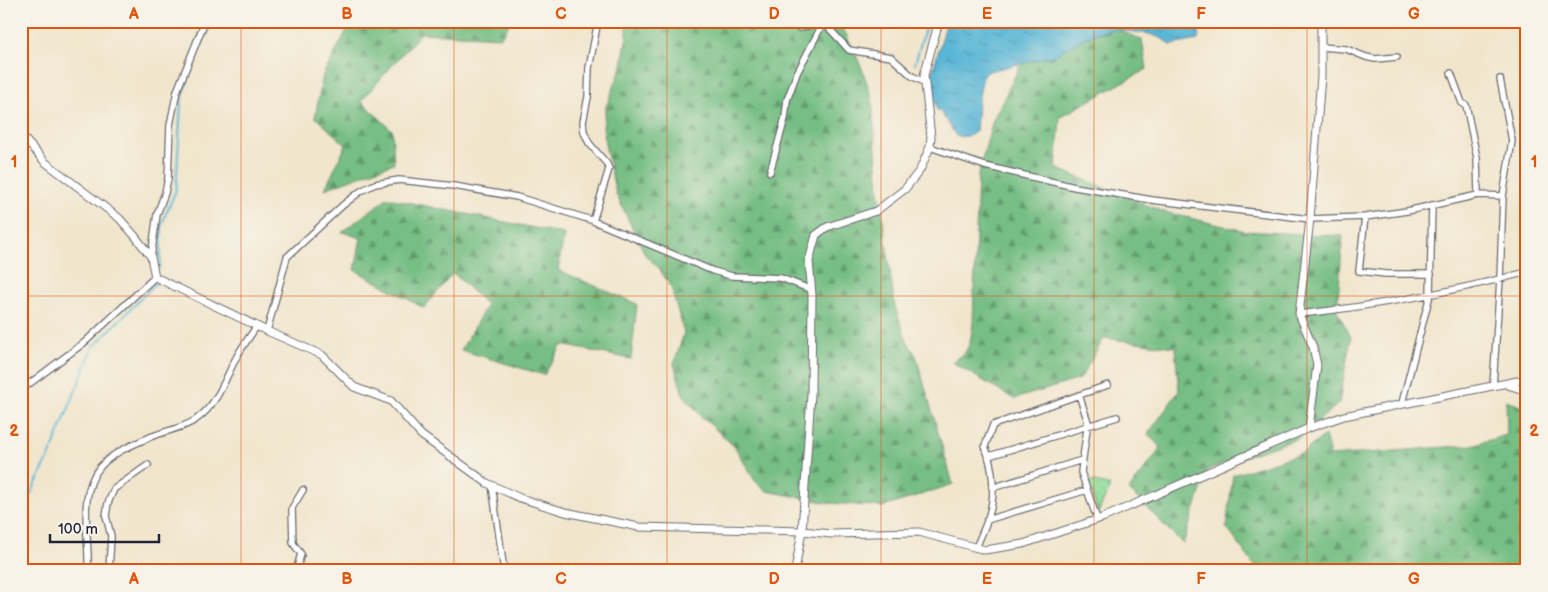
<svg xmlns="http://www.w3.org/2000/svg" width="1548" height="592" font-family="'Balsamiq Sans',sans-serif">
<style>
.forest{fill:url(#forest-firs);stroke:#4c7060}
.park{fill:url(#park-dots);stroke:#5a806c}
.water{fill:url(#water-ripples);stroke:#3d6c88}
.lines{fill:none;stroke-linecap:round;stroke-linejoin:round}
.stream{stroke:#58b6d6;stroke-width:2}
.minor-casing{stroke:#6a676e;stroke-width:8}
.tertiary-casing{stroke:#6a676e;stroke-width:9}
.minor{stroke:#fff;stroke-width:5.5}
.tertiary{stroke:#fff;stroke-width:7}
.grid{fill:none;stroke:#de560e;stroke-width:1;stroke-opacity:0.55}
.neatline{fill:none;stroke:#de560e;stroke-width:2}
.grid-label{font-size:16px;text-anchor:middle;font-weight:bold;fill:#de560e}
</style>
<defs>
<pattern id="forest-firs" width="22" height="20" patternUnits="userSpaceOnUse" patternTransform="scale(1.25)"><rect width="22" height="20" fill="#76be84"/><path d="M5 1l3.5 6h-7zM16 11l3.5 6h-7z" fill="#609a6d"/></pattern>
<pattern id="park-dots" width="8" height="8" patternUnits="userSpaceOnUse" patternTransform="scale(1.25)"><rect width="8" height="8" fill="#93df9c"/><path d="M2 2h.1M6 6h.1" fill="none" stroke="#7ebf87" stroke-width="1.8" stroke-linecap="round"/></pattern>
<pattern id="water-ripples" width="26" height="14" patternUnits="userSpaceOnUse" patternTransform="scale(1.25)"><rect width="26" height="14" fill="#58b6d6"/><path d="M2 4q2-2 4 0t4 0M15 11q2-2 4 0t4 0" fill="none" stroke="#4894af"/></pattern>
</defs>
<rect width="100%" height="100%" fill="#f7f3e8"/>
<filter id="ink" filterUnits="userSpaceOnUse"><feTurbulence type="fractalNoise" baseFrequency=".02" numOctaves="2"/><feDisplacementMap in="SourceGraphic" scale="10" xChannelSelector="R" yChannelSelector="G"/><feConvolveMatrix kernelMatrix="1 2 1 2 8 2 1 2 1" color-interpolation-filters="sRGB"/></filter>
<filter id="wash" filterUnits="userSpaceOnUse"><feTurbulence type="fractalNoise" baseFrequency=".0096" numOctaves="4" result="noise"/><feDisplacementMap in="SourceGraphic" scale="20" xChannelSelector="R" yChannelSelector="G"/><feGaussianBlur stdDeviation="1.12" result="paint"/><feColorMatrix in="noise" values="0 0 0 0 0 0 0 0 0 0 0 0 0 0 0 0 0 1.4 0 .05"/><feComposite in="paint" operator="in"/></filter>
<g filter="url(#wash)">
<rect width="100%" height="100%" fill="#f1e6cd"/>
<path class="forest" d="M 352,21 L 511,21 L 501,37 L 421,33 L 361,101 L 392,130 L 394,163 L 325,189 L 346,145 L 315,117 L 323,75 Z
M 627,21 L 836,21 L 846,34 L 861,66 L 872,98 L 879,191 L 895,307 L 906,339 L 916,356 L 953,484 L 884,507 L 829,503 L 767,491 L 755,481 L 735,447 L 701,416 L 683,394 L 674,364 L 684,333 L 671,287 L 659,268 L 646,256 L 616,194 L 605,144 L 603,126 L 606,107 L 622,66 L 627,34 Z
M 1114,28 L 1142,40 L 1147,69 L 1060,117 L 1056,168 L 1164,212 L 1245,231 L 1343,236 L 1337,311 L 1351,337 L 1339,403 L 1299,438 L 1208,469 L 1183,544 L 1129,490 L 1161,448 L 1148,434 L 1179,391 L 1175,347 L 1104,338 L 1080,379 L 1014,399 L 952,362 C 971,351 970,344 973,323 L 978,175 L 993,120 L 1020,66 L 1028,55 Z
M 387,198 L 564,234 L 558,270 L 637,304 L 631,359 L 562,345 L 544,375 L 461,350 L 487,305 L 453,273 L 424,308 L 355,270 L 361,238 L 342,232 Z
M 1506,400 L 1527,409 L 1527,571 L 1256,571 L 1257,569 L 1226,527 L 1233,475 L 1303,453 L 1325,435 L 1330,456 L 1472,445 L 1507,435 Z"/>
<path class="park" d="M 1088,480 L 1110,486 L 1098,513 Z"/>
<path class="water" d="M 947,21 L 1205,21 L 1200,29 L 1198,40 L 1171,45 L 1161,38 L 1150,34 L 1113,29 L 1088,36 L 1053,56 L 989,71 L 983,76 L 978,102 L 976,131 C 970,137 964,137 956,136 L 940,111 L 937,110 L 930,80 Z"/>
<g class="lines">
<path class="stream" d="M 915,64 L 927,21
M 160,268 L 162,223 L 176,190 L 181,102 L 196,53 L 214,21
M 21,513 L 50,455 L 93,347 L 157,282"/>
</g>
</g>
<g filter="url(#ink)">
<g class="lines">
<defs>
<path id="minor" d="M 788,21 L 800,28 L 815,24 L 827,26 L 849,50 L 891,57 L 912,76 L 924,82
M 1321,47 L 1346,49 L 1366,57 L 1375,59 L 1397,57
M 1451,73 L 1462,103 L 1466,105 L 1477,158 L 1478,195
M 930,147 L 985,166 L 1075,187 L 1152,200 L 1310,219 L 1365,217 L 1407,211 L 1478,195 L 1503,196
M 770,172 L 785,118 L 787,100 L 797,73 L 822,25
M 1365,217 L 1359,271 L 1386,274 L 1431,274
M 593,221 L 609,169 L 607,164 L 589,143 L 584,132 L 583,122 L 588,97 L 589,68 L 598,21
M 151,257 L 157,214 L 165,193 L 168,178 L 170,125 L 177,91 L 205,21
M 1299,314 C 1376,306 1452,292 1527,272
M 267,331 L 287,257 L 343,205 L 361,191 L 375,184 L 399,180 L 454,186 L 517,197 L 591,220 L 713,271 L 732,276 L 781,278 L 812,290
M 1493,386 L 1500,279 L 1503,196 L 1512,141 L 1500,79
M 21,390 L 85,342 L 155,277
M 1079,395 L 1088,422 L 1081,472 L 1097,519
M 1402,403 L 1430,295 L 1432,205
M 989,456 L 1117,417
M 492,485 L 504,571
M 992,488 L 1082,460
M 987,520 L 1087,490
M 976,548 C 980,537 986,526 989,515 C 996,494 993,467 985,446 L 993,425 L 1108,385
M 88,571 C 90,538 77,494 100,467 C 112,453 132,445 148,438 C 163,431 186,428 198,418 C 218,403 225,379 236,358 C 242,347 250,336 257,326
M 109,571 L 111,536 L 106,516 L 108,503 L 114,489 L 148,465
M 296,571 L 301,554 L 293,543 L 292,508 L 303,490"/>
<path id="tertiary" d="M 21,135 L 45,162 L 119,218 L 135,236 L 151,257 L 155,277 L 267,331 L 322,355 L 354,387 L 391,401 L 421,435 L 487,483 L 520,498 L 565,512 L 639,527 L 802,531 L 832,534 L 919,532 L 985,550 L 1023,544 L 1105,517 L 1309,428 L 1344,416 L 1527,379
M 1508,385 L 1527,391
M 1309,428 L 1317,365 L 1313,347 L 1299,314 L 1310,219 L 1321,76 L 1321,21
M 795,571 L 802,531 L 811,394 L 812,295 L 809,261 L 816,235 L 827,227 L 876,211 L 905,189 L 920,170 L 930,147 L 931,137 L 924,75 L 939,21"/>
</defs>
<use href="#minor" class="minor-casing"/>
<use href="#tertiary" class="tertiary-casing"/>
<use href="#minor" class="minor"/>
<use href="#tertiary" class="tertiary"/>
</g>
</g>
<path class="grid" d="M 241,21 L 241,571M 454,21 L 454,571M 667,21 L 667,571M 881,21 L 881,571M 1094,21 L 1094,571M 1307,21 L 1307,571M 21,296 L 1527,296"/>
<rect width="1548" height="592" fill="none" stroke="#f7f3e8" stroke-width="55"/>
<path d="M50 534v8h109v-8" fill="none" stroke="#22223b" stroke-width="2.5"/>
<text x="58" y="534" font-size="15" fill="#22223b" stroke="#f7f3e8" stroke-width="4" paint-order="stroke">100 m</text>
<rect x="28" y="28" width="1492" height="536" class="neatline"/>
<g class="grid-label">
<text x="134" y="19">A</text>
<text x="347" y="19">B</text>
<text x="561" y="19">C</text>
<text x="774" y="19">D</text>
<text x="987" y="19">E</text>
<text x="1201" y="19">F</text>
<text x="1414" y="19">G</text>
<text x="14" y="167">1</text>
<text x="1534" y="167">1</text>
<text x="14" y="436">2</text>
<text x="1534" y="436">2</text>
<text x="134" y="584">A</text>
<text x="347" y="584">B</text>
<text x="561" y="584">C</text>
<text x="774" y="584">D</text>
<text x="987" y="584">E</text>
<text x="1201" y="584">F</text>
<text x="1414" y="584">G</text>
</g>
</svg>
